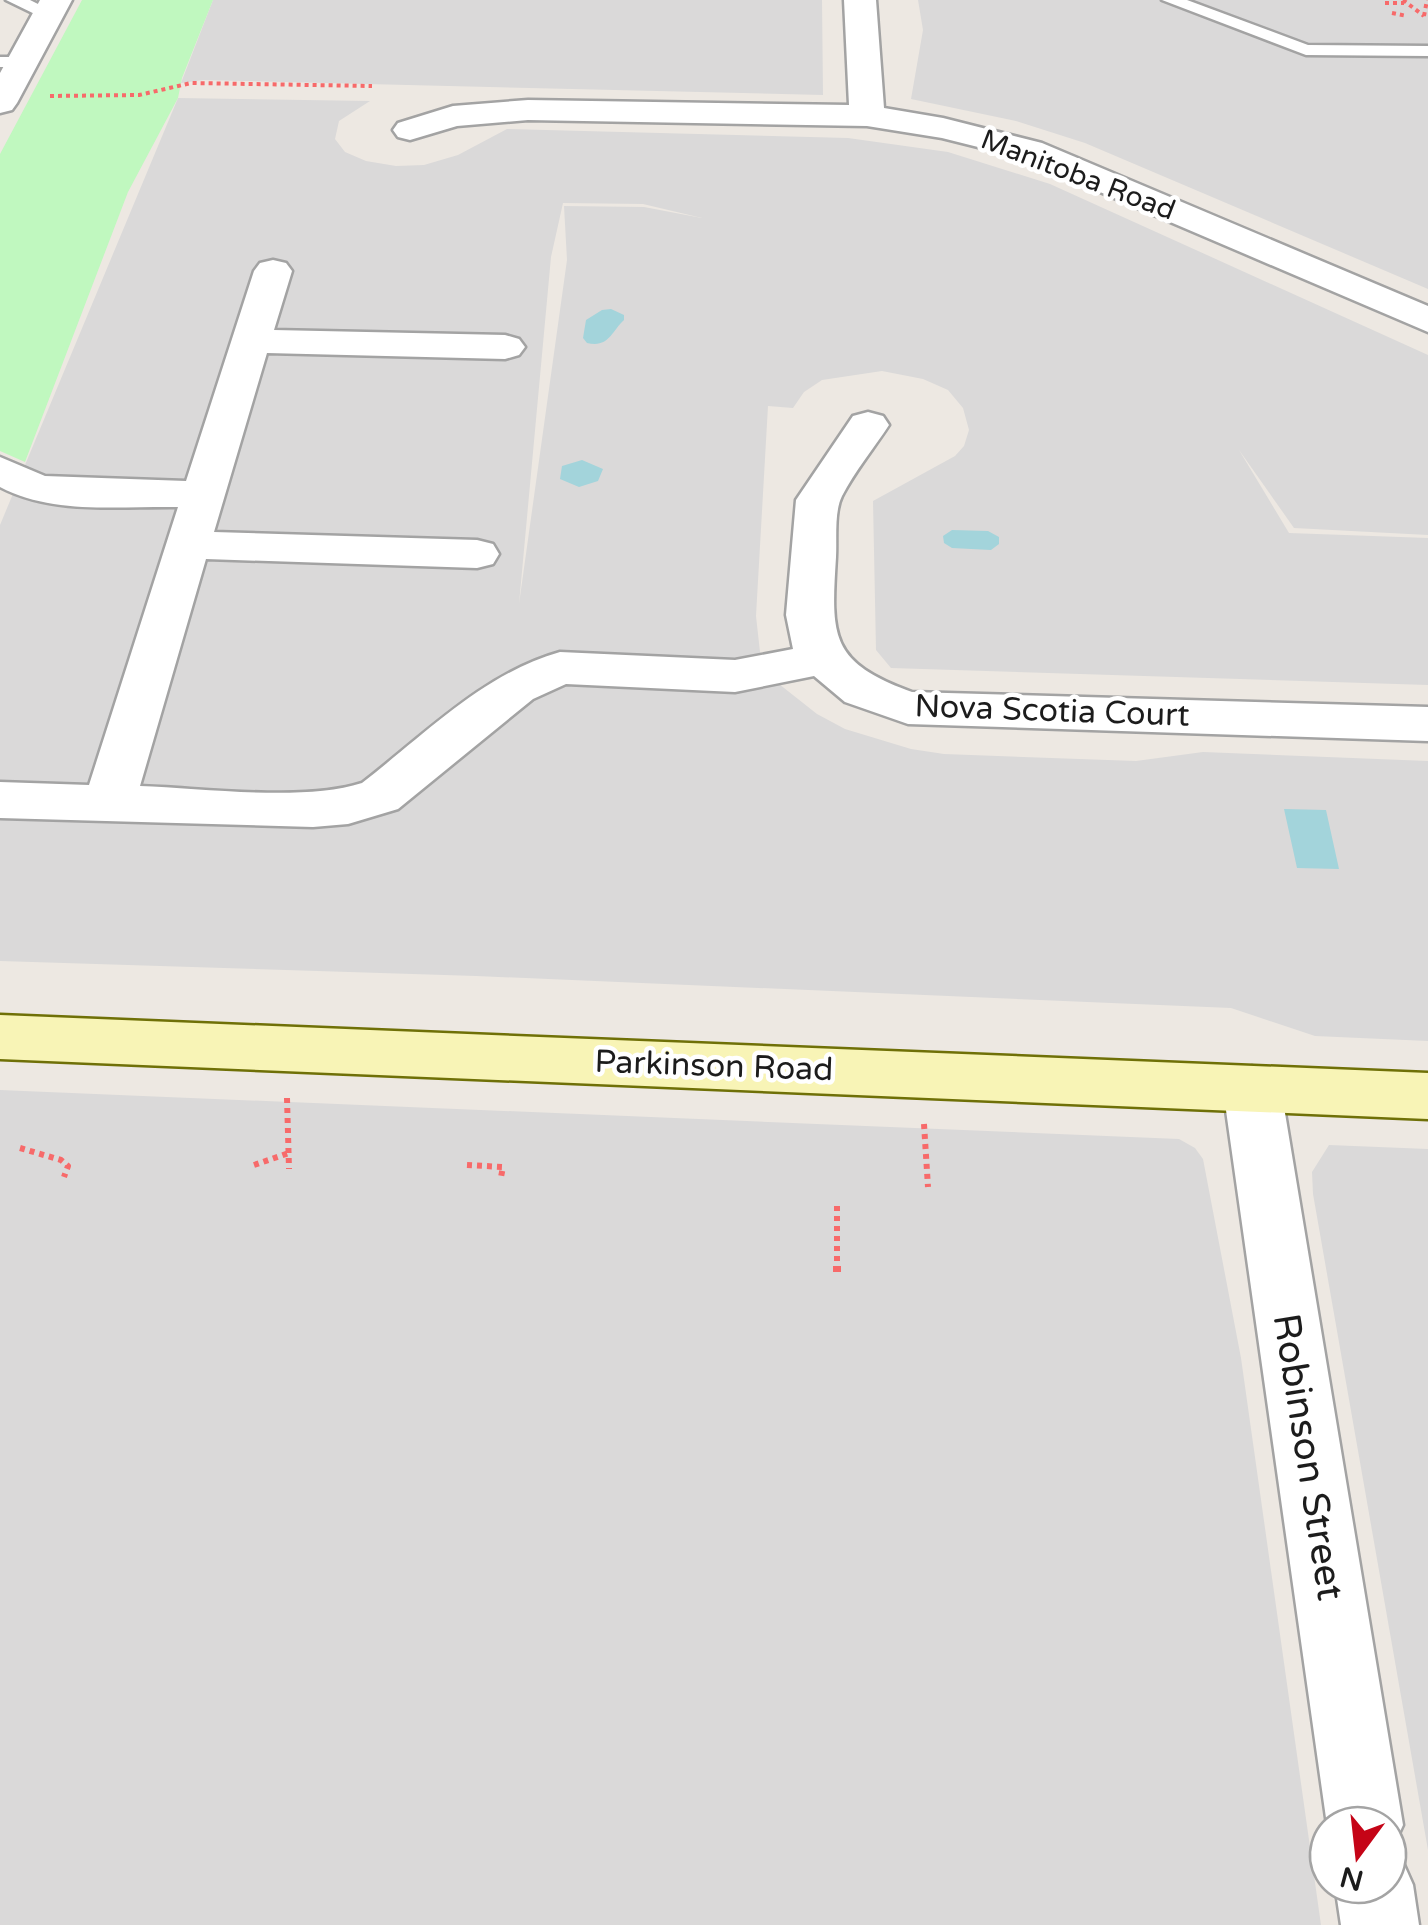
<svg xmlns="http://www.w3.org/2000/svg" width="1428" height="1925" font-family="'Varela Round',sans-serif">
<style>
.residential{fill:#dad9d9;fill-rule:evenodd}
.park{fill:#c0f8bf}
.water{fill:#a3d4db}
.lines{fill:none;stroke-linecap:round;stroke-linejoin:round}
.lane-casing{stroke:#a3a3a3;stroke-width:5}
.street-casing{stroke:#a3a3a3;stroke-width:5}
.secondary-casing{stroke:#6f7007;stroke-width:5}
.path-far2{stroke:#f76a6a;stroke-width:4;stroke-dasharray:4 4;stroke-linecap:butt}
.path-far1{stroke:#f76a6a;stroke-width:6;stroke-dasharray:5 5;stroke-linecap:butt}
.path{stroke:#f76a6a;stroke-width:8;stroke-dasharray:6 6;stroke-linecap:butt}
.lane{fill:#fff;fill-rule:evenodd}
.street{fill:#fff;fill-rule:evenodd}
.secondary{fill:#f8f4b6;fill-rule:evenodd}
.labels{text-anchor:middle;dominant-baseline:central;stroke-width:9;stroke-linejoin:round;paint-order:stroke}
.far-street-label{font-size:28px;fill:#1c1c1c;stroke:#fff}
.street-label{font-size:32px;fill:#1c1c1c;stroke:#fff}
.near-street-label{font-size:38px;fill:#1c1c1c;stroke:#fff}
</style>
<rect width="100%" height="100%" fill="#ede8e2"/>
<path class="residential" d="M 213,0 L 822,0 L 823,95 L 203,80 L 181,83 Z
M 918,0 L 1428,0 L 1428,289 L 1085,143 L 1016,121 L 911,99 L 923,30 Z
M 178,98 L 370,101 L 339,121 L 335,139 L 345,152 L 366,161 L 396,166 L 424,165 L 458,155 L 507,129 L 848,138 L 948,152 L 1050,184 L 1428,355 L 1428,535 L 1294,528 L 1239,450 L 1289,533 L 1428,538 L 1428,685 L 891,668 L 876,650 L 873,501 L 955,456 L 964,446 L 969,430 L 963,408 L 948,390 L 923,379 L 882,371 L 822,380 L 804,392 L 793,408 L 768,406 L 756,616 L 760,652 L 779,684 L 817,714 L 845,729 L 911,749 L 944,754 L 1136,761 L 1203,752 L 1428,761 L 1428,1041 L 1315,1036 L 1231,1008 L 476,976 L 0,961 L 0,525 ZM 563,203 L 643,204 L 702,218 L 644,207 L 564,206 L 567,260 L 519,604 L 551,257 Z
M 0,1090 L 1179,1139 L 1195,1148 L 1203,1159 L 1241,1358 L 1321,1925 L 0,1925 Z
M 1329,1145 L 1428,1149 L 1428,1850 L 1313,1194 L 1312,1172 Z"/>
<path class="park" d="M 82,0 L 213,0 L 182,78 L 178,98 L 128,192 L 25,462 L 0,451 L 0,154 Z"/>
<path class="water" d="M 611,309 L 624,315 L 624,320 C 611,332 609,348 587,343 L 583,338 L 586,320 L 602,310 Z
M 582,460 L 603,469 L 598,481 L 579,487 L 560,479 L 562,466 Z
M 952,530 L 988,531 L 999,537 L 999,544 L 991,550 L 952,548 L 944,543 L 943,536 Z
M 1284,809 L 1326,810 L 1339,869 L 1297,868 Z"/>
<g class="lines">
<defs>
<path id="lane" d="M 6,0 L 30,0 L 58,14 L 43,18 Z
M 1162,0 L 1187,0 L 1308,45 L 1428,46 L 1428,56 L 1306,55 Z
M 0,57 L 21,57 L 30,62 L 21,67 L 0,67 Z"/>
<path id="street" d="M 40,0 L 72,0 L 17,103 L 12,110 L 0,113 L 0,73 Z
M 844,0 L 876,0 L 884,108 L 943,118 L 1042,143 L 1428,306 L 1428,332 L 1018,157 L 942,138 L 867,126 L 528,120 L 457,126 L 410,140 L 398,137 L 393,130 L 398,123 L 453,106 L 528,100 L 849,105 Z
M 273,260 L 286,263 L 292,271 L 274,330 L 505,335 L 519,339 L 525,347 L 519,355 L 505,359 L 267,353 L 214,532 L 477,540 L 493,544 L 499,554 L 493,564 L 477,568 L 206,559 L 140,786 C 203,788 303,802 362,783 C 423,736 484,673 560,652 L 735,660 L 793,649 L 786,615 L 796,500 L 853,416 L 868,412 L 883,416 L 889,425 C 874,448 855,471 842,496 C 834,512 837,539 836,557 C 831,637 830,662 912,692 L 1428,707 L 1428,741 L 908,724 L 845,702 L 814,676 L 735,692 L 566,684 L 533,699 L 398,809 L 348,824 L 313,827 L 0,818 L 0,782 L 89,785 L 178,507 C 120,506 53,515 0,487 L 0,457 L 45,476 L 186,481 L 254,271 L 260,263 Z
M 1252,1066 L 1273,1073 L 1281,1089 L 1403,1825 L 1390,1853 L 1401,1858 L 1413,1885 L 1419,1925 L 1341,1925 L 1335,1885 L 1388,1885 L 1388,1825 L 1327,1825 L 1223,1089 L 1231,1073 Z"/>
<path id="secondary" d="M 0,1015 L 1428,1073 L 1428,1119 L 0,1059 Z"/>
</defs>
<use href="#lane" class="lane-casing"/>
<use href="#street" class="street-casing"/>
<use href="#secondary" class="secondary-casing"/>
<path class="path-far2" d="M 1403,0 L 1424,16
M 1385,3 L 1404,3
M 1392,13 L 1407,16
M 1424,16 L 1427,0
M 50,96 L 139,95 L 191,83 L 372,86"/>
<path class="path-far1" d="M 287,1098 L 289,1169
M 924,1124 L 928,1187
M 20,1148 L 61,1160 L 68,1166 L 64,1177
M 254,1165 L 289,1153
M 467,1165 L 503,1167 L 501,1177
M 837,1206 L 837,1268"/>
<path class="path" d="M 837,1266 L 837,1274"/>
<use href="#lane" class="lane"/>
<use href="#street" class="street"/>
<use href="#secondary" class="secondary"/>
</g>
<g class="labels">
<g class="far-street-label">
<text transform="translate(1078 175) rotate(21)">Manitoba Road</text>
</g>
<g class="street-label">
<text transform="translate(1052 711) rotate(2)">Nova Scotia Court</text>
<text transform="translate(714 1066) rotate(2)">Parkinson Road</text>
</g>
<g class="near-street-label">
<text transform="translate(1308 1457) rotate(81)">Robinson Street</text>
</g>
</g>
<g transform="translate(1358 1855) rotate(195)"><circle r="48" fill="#ffffff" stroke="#a4a4a4" stroke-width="2.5"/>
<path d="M0-8L18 38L0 25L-18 38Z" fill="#c50417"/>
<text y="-15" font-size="28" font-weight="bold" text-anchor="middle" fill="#1c1c1c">N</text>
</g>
</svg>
